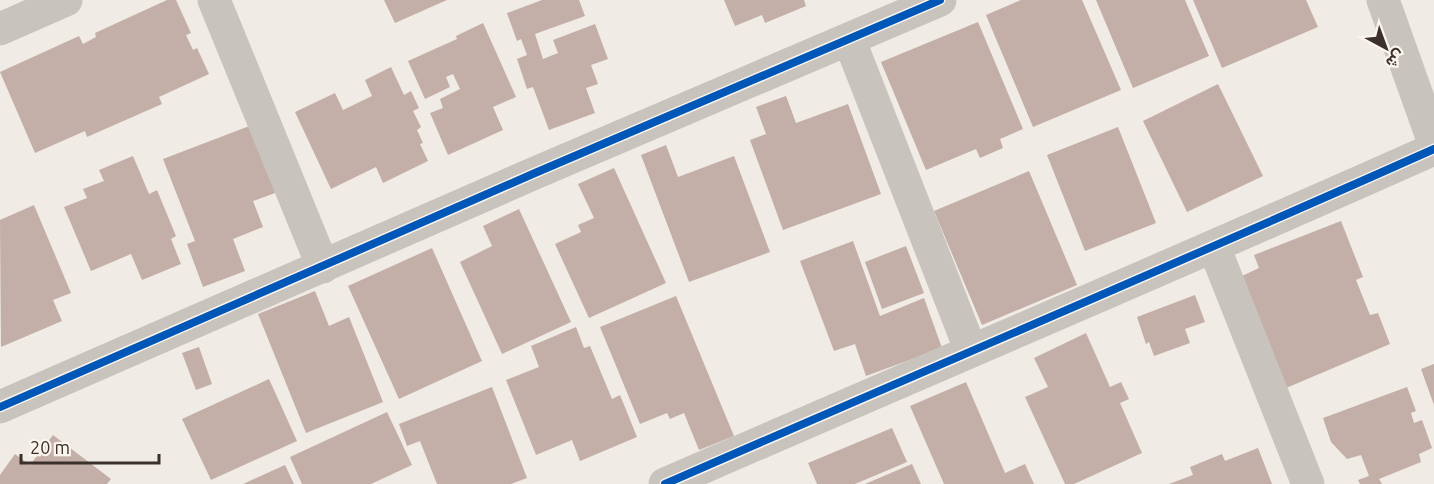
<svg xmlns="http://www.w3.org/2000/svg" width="1434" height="484" font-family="Ubuntu,Vazirmatn,sans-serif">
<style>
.building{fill:#c3afa7}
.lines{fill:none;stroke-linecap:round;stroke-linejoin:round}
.minor{stroke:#c9c3be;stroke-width:33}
.cycleway-casing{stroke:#fbf5ee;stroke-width:11}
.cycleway{stroke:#0057b8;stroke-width:8}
</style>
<rect width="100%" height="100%" fill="#f0ebe5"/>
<path class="building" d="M 167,0 L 176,0 L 191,33 L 186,35 L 193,50 L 197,48 L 209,74 L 159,97 L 162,104 L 87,137 L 85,131 L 35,153 L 0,72 L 79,36 L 83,44 L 96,37 L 95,33 Z
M 384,0 L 447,0 L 395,23 Z
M 542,0 L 579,0 L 585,16 L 535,34 L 543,59 L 558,53 L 553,40 L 595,24 L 608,59 L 591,65 L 598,84 L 586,88 L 595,113 L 549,130 L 533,87 L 527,89 L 517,59 L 527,55 L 521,39 L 517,41 L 507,13 Z
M 724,0 L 804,0 L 806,6 L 765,23 L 762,15 L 735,26 Z
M 1021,0 L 1082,0 L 1121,90 L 1033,127 L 986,15 Z
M 1096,0 L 1185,0 L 1209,56 L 1133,88 Z
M 1193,0 L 1306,0 L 1318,27 L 1222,68 Z
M 978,22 L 1023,129 L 1000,139 L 1003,148 L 980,158 L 976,149 L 926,170 L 881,62 Z
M 483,23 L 516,97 L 493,107 L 503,130 L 448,155 L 430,113 L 443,108 L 440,99 L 460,89 L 453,74 L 446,77 L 450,87 L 425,99 L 408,61 L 457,39 L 456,36 Z
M 391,67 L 404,95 L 411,91 L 419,108 L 413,111 L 421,127 L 417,130 L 423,143 L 420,144 L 428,161 L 383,183 L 376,167 L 331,189 L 295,112 L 335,93 L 343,110 L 372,96 L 365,80 Z
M 1218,84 L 1263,176 L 1187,212 L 1143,121 Z
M 786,96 L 796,123 L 848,104 L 881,194 L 783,230 L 750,140 L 766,134 L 756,107 Z
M 252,125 L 278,192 L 253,201 L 263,227 L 233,239 L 245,271 L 203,287 L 187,244 L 195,241 L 163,159 Z
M 1118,127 L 1156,223 L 1085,251 L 1047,155 Z
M 666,145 L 678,177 L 734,156 L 770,252 L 689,282 L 641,155 Z
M 133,156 L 149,194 L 157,190 L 176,236 L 171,239 L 181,264 L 142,280 L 131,254 L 91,271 L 64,207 L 87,198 L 83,189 L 104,181 L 99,170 Z
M 614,168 L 666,283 L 589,318 L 555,244 L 581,232 L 578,225 L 594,218 L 578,184 Z
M 1029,171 L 1077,285 L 982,325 L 934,211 Z
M 34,205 L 71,293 L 53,300 L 62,321 L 1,347 L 0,220 Z
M 519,209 L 571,322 L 502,354 L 460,262 L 492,246 L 483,226 Z
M 1341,221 L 1363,277 L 1356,280 L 1370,315 L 1378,313 L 1390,344 L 1286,388 L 1242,276 L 1259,268 L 1254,255 Z
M 853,241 L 880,316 L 924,298 L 942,348 L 866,376 L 855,344 L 834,351 L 800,261 Z
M 906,246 L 924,293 L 882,309 L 865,262 Z
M 432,248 L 482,361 L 399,399 L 348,286 Z
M 315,291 L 329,326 L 349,317 L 383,402 L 306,433 L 258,314 Z
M 1195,295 L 1205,322 L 1185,329 L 1190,343 L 1154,356 L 1149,342 L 1146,344 L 1137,317 Z
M 676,296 L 734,436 L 699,450 L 684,413 L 670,419 L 667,413 L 640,424 L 600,327 Z
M 576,327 L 584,348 L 590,346 L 612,399 L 620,395 L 637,437 L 580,461 L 572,440 L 536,455 L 506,380 L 539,367 L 531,346 Z
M 1086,333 L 1110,387 L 1121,382 L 1129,399 L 1120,403 L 1142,453 L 1074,484 L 1065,484 L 1025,397 L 1048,387 L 1034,358 Z
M 199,347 L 212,384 L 196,390 L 182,353 Z
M 1434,364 L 1434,405 L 1421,369 Z
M 269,379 L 297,441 L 211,480 L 182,419 Z
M 966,382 L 1005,473 L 1025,464 L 1034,484 L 944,484 L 910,406 Z
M 492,387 L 527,478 L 511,484 L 437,484 L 420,441 L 407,446 L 399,424 Z
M 1407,387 L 1416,411 L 1411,413 L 1414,423 L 1422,420 L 1432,448 L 1419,454 L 1421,462 L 1379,479 L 1382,484 L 1360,484 L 1358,480 L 1369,476 L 1361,455 L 1347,459 L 1331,442 L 1323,418 Z
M 387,412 L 412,465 L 371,484 L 302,484 L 290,457 Z
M 892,428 L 907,462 L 855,484 L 817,484 L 808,463 Z
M 53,435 L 111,479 L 107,484 L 0,484 L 0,475 L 15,454 L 30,465 Z
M 1258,448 L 1272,484 L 1169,484 L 1193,475 L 1190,467 L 1222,454 L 1225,461 Z
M 912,464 L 921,484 L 865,484 Z
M 285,465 L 294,484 L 243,484 Z"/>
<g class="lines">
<path class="minor" d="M 214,0 L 323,267
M 1383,0 L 1434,143
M 0,29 L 66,0
M 849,39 L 971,351
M 1214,247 L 1308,484
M 0,407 L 535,173 L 940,0
M 665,484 C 921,372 1179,263 1434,149"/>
<defs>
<path id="cycleway" d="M 0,407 L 535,173 L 940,0
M 665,484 C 921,372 1179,263 1434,149"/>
</defs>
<use href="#cycleway" class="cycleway-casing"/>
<use href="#cycleway" class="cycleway"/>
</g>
<g transform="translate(1386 48) rotate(139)" stroke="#fbf5ee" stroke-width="4.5" paint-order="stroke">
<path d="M0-4.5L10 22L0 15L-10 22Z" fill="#3b302b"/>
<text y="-9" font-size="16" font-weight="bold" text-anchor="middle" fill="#3b302b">ش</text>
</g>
<path d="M21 454v9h138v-9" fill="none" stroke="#3b302b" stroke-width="3"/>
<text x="30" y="454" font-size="18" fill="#3b302b" stroke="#fbf5ee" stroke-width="4.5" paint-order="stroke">20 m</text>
</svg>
